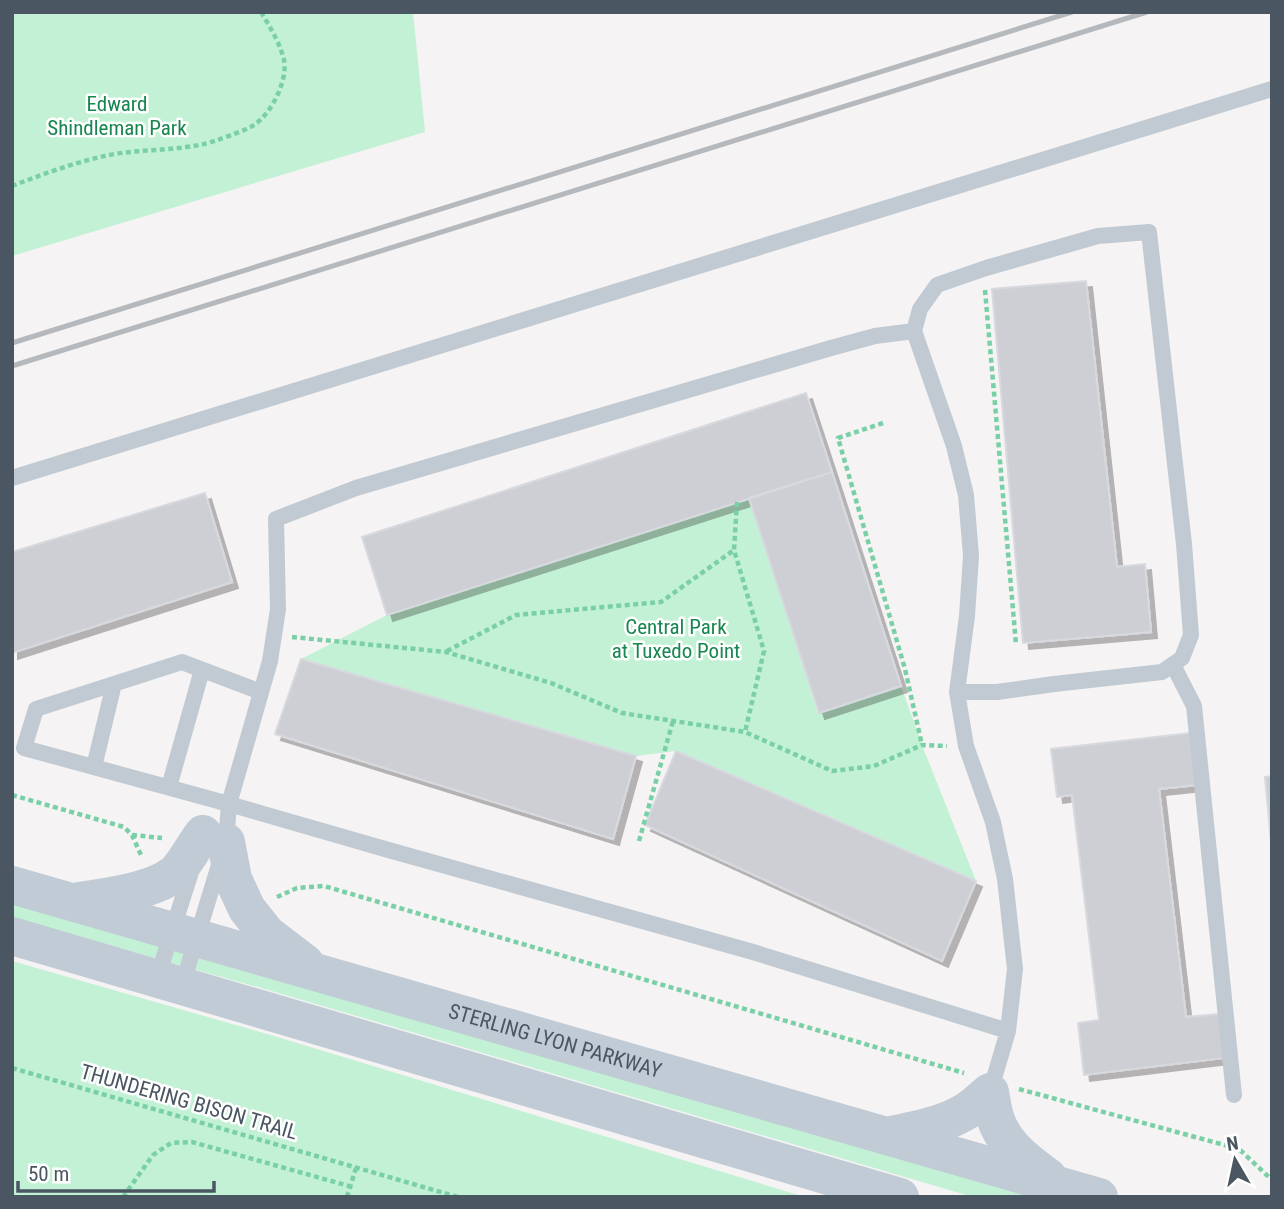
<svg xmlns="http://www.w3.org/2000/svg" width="1284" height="1209" font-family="'Roboto Condensed',sans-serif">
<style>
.green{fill:#c3f1d5}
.building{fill:#cdcfd5;stroke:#d7d9de;stroke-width:2;filter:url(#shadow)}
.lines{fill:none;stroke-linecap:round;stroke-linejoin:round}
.path{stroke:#7ad0a6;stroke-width:4.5;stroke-dasharray:5 3.5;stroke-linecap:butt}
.service{stroke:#c1cad2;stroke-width:16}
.secondary{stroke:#c1cbd6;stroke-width:38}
.rail{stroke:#b5b8bd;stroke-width:5}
.labels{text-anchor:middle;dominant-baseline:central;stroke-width:5;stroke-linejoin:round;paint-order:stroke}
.park-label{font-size:21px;fill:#17864f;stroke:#fff}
.street-label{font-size:21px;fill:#4a5661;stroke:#fff}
</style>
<defs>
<filter id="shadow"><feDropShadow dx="6" dy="6" stdDeviation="0" flood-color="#0004"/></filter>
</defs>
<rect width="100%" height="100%" fill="#f5f3f3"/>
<path class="green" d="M 12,12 L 413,12 L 425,132 L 12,256 Z
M 749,498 L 818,713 L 901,686 L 922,745 L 976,881 L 676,751 L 636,756 L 301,659 L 387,615 Z
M 12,900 L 1042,1197 L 973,1197 L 268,990 L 12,918 Z
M 12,961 L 274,1036 L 805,1197 L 12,1197 Z"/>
<path class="building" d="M 1086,281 L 1117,567 L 1145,564 L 1151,632 L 1023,643 L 992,289 Z
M 806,393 L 832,472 L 387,615 L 362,537 Z
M 832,472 L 901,686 L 819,713 L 749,498 Z
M 205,493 L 232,582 L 12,653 L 12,552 Z
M 301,659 L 636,756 L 613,839 L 275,734 Z
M 1190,733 L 1196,785 L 1159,789 L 1186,1017 L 1219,1014 L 1224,1058 L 1084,1075 L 1078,1023 L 1099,1020 L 1072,795 L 1057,797 L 1051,749 Z
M 676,751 L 976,881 L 942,961 L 645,825 Z
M 1272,776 L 1272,852 L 1265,777 Z"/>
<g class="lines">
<path class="path" d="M 12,186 C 43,174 76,162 109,155 C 140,149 173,151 204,144 C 213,142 247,130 254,125 C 271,114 288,81 284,60 C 280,43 270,27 261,12
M 985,290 L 1016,644
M 883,423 L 838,438 L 905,669 L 922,745
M 737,502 L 734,550 L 764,651 L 745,732
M 292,637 L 446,652 L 551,683 L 622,713 L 745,732 L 832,771 L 874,766 L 922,745 L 947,746
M 447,651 L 516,615 L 661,602 L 734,550
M 12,795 L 124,827 L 132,835 L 141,855
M 132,835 L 162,838
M 639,841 L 673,721
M 277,897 L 297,888 L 324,886 L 964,1073
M 12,1068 L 458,1197
M 1019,1089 L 1239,1149 L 1272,1180
M 123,1197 L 153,1155 L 171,1143 L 192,1142 L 349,1186
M 347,1197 L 356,1168"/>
<path class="service" d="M 12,478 L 1272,89
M 1173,665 L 1194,706 L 1234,1095
M 261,692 L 182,662 L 36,709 L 24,748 L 229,804 L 385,849 L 753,952 L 1008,1031 L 990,1092
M 957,692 L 997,692 L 1054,684 L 1162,672 L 1182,658 L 1191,635 L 1184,544 L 1149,232 L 1098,236 L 986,268 L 937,285 L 920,309 L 914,331 L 954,446 L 966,495 L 971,556 L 967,616 L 957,692 L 966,746 L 993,822 L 1005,879 L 1015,969 L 1008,1031
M 94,767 L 114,684
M 169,787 L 202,670
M 157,979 L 191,872
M 182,986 L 226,842 L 229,804 L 270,661 L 278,609 L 276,519 L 356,488 L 831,348 L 875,336 L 914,331"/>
<g class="secondary">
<path d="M 226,842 L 233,879 L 247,909 L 267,934 L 305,963"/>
<path id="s1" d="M 12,885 L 1099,1197"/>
<path d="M 79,901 C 105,897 153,891 174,874 C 183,867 195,844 203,834"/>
<path d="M 12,936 L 900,1197"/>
<path d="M 892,1135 C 916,1129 940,1126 963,1113 C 973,1108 981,1099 990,1092 C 992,1103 993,1115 998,1125 C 1007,1147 1029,1163 1048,1177"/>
</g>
<path class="rail" d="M 12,343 L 1072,12
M 12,366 L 1147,12"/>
</g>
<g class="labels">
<g class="park-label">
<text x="117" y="104">Edward<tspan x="117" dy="24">Shindleman Park</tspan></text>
<text x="676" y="627">Central Park<tspan x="676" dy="24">at Tuxedo Point</tspan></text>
</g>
<g class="street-label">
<text stroke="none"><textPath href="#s1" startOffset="565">STERLING LYON PARKWAY</textPath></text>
<text transform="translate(189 1102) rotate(16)">THUNDERING BISON TRAIL</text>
</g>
</g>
<rect width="1284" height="1209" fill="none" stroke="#4a5661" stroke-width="28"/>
<g transform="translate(1235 1160) rotate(351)" stroke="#ffffff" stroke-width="5" paint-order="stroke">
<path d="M0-5L12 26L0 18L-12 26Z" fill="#4a5661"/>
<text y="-10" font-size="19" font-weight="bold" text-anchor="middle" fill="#4a5661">N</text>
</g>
<path d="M18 1181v10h196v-10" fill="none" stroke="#4a5661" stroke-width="3.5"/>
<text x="28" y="1181" font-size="21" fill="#4a5661" stroke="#ffffff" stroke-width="5" paint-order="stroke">50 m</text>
</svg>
